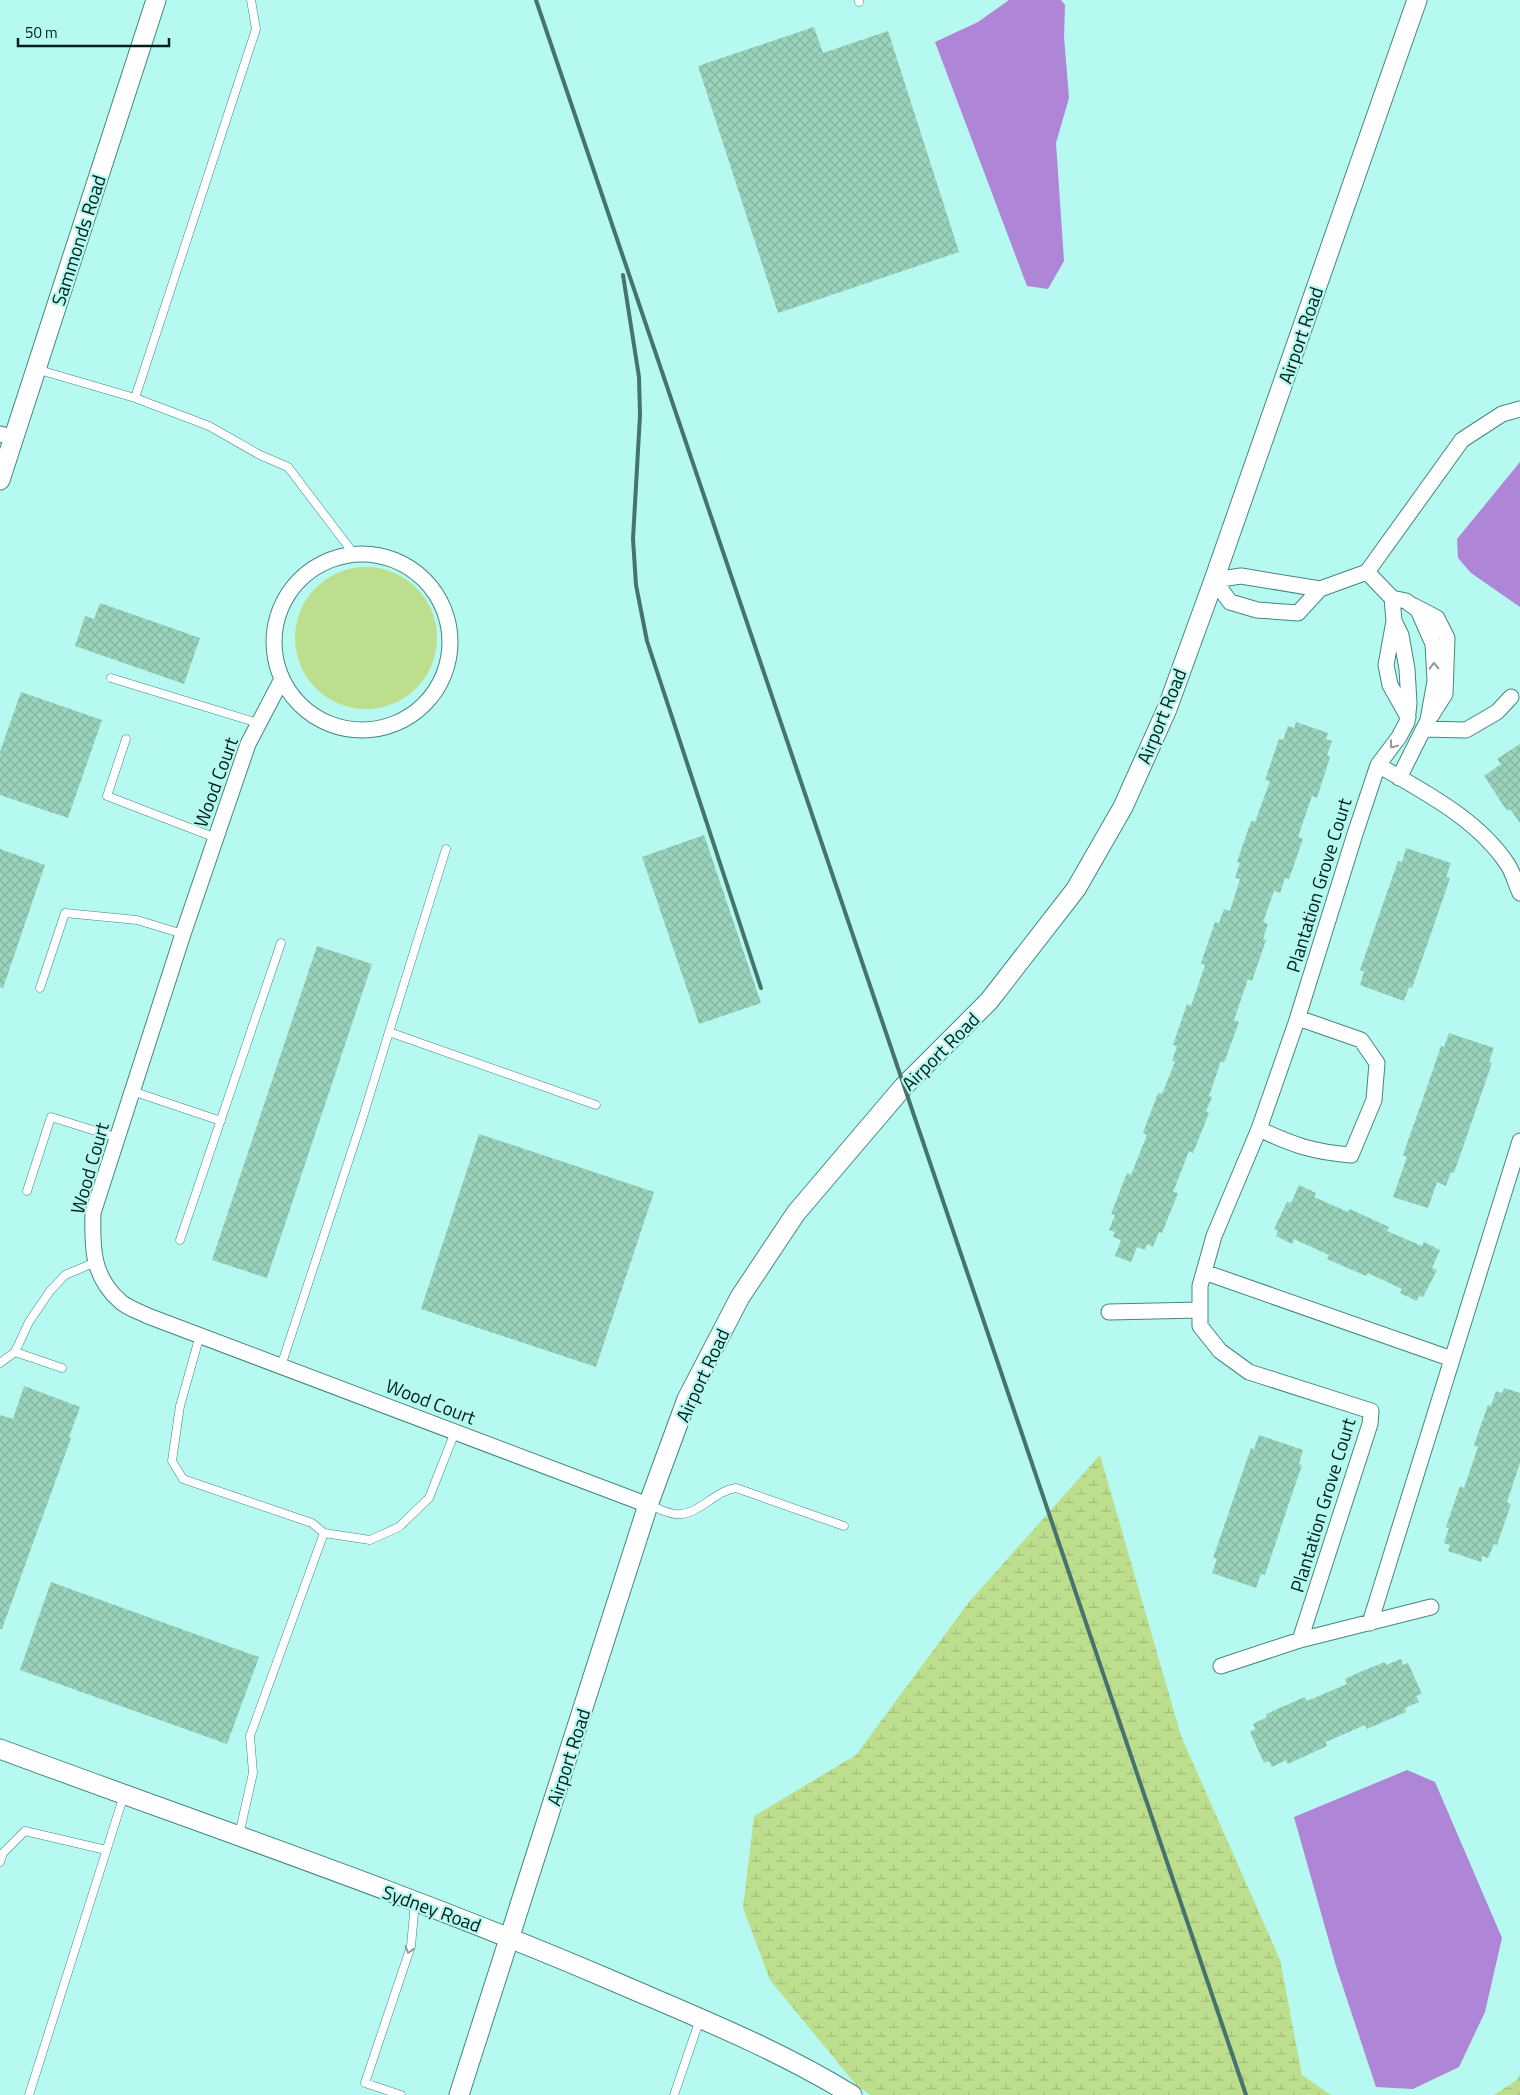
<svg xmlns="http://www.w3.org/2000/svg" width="1520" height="2095" font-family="'Titillium Web',sans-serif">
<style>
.green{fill:#bdde8d}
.wetland{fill:url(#wetland-marsh)}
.water{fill:#ae85d7}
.building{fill:url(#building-cross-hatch)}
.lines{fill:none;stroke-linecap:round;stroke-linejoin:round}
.service-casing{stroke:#458780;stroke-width:9}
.minor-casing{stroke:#458780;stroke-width:17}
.tertiary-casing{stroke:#458780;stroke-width:21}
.service{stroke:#fff;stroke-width:8}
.minor{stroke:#fff;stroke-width:15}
.tertiary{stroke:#fff;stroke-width:19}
.rail{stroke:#47736e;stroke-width:4}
.oneway{stroke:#8e9a99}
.labels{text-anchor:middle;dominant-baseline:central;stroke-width:4.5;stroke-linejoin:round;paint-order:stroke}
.street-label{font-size:19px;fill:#031f1c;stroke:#b5f9f0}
</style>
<defs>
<pattern id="wetland-marsh" width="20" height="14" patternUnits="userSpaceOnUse" patternTransform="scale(1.25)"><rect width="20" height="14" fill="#bdde8d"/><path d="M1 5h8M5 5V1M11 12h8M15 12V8" fill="none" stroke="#a1be79"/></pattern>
<pattern id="building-cross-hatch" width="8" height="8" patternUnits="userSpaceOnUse" patternTransform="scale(1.25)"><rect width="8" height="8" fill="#9ad3bb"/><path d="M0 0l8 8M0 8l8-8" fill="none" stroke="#83b5a0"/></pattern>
</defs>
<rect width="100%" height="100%" fill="#b5f9f0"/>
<path class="green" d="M295 638a71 71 0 1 1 142 0a71 71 0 1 1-142 0Z"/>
<path class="wetland" d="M 1100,1455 L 1181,1736 L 1280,1960 L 1302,2075 L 1331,2095 L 871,2095 L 857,2086 L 770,1980 L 743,1908 L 754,1816 L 856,1755 L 969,1602 Z
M 1520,2075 L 1520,2095 L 1494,2095 L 1517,2080 Z"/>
<path class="water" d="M 1009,0 L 1061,0 L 1065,5 L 1064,37 L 1069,98 L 1056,143 L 1064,261 L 1048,289 L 1027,286 L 935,42 L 978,22 Z
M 1520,462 L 1520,607 L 1471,573 L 1458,558 L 1457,539 Z
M 1407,1770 L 1435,1782 L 1502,1938 L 1485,2012 L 1459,2067 L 1413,2089 L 1376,2087 L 1336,1966 L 1294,1817 Z"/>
<path class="building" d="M 814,27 L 823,53 L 888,31 L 959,252 L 778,313 L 698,66 Z
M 100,603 L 200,638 L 184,684 L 75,646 L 85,616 L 94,619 Z
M 21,692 L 102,720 L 68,818 L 0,795 L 0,752 Z
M 1296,722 L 1328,733 L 1326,739 L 1332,741 L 1327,755 L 1330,757 L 1317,798 L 1312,796 L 1298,837 L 1303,839 L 1289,879 L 1285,878 L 1280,893 L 1274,891 L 1263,922 L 1268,924 L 1263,939 L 1266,940 L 1252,981 L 1248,979 L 1234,1020 L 1239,1022 L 1224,1063 L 1221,1061 L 1209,1096 L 1212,1097 L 1206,1111 L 1209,1113 L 1193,1153 L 1189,1151 L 1173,1192 L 1178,1193 L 1162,1233 L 1159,1232 L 1153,1247 L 1147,1244 L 1145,1250 L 1137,1247 L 1131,1262 L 1115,1256 L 1121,1240 L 1113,1237 L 1115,1232 L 1109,1230 L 1115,1215 L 1111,1214 L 1127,1173 L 1131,1175 L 1147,1135 L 1143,1133 L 1158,1093 L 1162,1094 L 1175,1062 L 1172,1061 L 1177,1046 L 1173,1045 L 1187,1004 L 1191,1006 L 1205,965 L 1201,963 L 1215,922 L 1219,923 L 1224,909 L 1230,911 L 1240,879 L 1235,878 L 1240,863 L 1237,862 L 1251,821 L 1255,822 L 1270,781 L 1265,780 L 1279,739 L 1283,740 L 1288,726 L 1294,728 Z
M 1520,744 L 1520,823 L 1510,809 L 1507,811 L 1484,776 L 1501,764 L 1497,759 Z
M 704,835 L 761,1003 L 699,1024 L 642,857 Z
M 1406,848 L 1451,863 L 1446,877 L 1450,878 L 1436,919 L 1412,988 L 1409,987 L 1404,1001 L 1360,985 L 1364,972 L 1360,970 L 1398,861 L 1402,862 Z
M 0,849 L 45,865 L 3,988 L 0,987 Z
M 317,946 L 372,964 L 267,1278 L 212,1260 Z
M 1449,1033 L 1494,1048 L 1489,1062 L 1492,1063 L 1454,1173 L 1451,1172 L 1446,1186 L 1437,1182 L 1428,1208 L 1393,1197 L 1407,1157 L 1403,1155 L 1427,1087 L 1441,1046 L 1444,1047 Z
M 479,1134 L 654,1192 L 596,1367 L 421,1309 Z
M 1299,1185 L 1316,1193 L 1314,1197 L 1348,1212 L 1350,1209 L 1389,1227 L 1387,1231 L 1422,1246 L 1424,1242 L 1440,1250 L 1432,1268 L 1437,1270 L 1423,1297 L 1419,1296 L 1417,1301 L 1400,1293 L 1402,1289 L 1368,1273 L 1366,1276 L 1327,1259 L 1329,1255 L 1294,1239 L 1292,1244 L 1276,1236 L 1278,1231 L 1274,1229 L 1287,1202 L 1291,1203 Z
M 24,1386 L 80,1407 L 69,1437 L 71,1438 L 2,1629 L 0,1629 L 0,1415 L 13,1419 Z
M 1504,1388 L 1520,1393 L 1520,1463 L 1507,1502 L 1511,1504 L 1497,1545 L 1494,1544 L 1488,1558 L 1482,1556 L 1481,1562 L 1448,1551 L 1450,1545 L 1444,1543 L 1449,1528 L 1446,1527 L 1460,1486 L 1464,1488 L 1478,1447 L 1474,1445 L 1488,1405 L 1491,1406 L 1496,1391 L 1502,1393 Z
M 1259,1435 L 1303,1450 L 1299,1464 L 1302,1465 L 1288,1506 L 1265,1575 L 1261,1574 L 1256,1588 L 1212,1573 L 1217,1559 L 1213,1558 L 1222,1532 L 1251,1448 L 1254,1449 Z
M 51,1582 L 259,1657 L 227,1744 L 20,1670 Z
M 1401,1659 L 1403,1665 L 1408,1663 L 1422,1694 L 1416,1696 L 1419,1702 L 1405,1708 L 1406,1712 L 1367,1729 L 1365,1725 L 1326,1742 L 1327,1746 L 1288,1764 L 1286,1760 L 1272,1767 L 1269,1761 L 1264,1763 L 1250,1732 L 1255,1729 L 1253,1724 L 1267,1717 L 1266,1714 L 1305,1697 L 1307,1701 L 1347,1684 L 1345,1679 L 1360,1672 L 1385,1662 L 1386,1665 Z"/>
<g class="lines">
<defs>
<path id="service" d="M 859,0 L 859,2
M 36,369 L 135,398 L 256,29 L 251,0
M 135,398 L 209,426 L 260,455 L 288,467 L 354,554
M 111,678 L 258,723
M 126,739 L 107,796 L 216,838
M 40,988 L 65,913 L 137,920 L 183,934
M 389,1032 L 446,849
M 132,1091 L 221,1121
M 27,1191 L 51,1117 L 118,1138
M 180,1240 L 281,943
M 200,1335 L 180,1406 L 172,1461 L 183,1479 L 312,1523 L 324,1533 L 250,1736 L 253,1773 L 239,1835
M 15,1352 L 62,1368
M 0,1363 L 15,1352 L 29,1322 L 50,1291 L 65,1275 L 96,1262
M 281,1366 L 362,1120 L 389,1032 L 596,1105
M 648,1505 C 656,1507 666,1513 675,1514 C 698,1517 713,1491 736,1488 L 844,1526
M 324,1533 L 370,1540 L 399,1527 L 429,1498 L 455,1432
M 0,1862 L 3,1853 L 25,1831 L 106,1850
M 29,2095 L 124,1795
M 401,2095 L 365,2083 L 411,1946 L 415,1902
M 674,2095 L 700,2019"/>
<path id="minor" d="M 0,434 L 14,438
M274 642a88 88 0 1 1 176 0a88 88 0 1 1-176 0Z
M 1367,572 L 1392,598 L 1406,601 L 1418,610 L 1433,644 L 1435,681 L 1428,720 L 1399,778
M 1241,576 L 1320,589 L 1298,613 L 1257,610 L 1230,602 L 1214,580 Z
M 1320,589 L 1367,572 L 1462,440 L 1502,414 L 1520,409
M 1414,606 L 1437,618 L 1447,638 L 1445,694 L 1431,716
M 1394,621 L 1386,665 L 1390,685 L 1408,717
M 282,679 L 248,744 L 183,934 L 93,1213 C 92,1248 92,1277 121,1302 C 128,1308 140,1312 148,1316 L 648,1505
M 1424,729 L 1466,730 L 1497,712 L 1511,697
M 1378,765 C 1424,792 1478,819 1508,865 C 1513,873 1516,884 1520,893
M 1259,1129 C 1293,1145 1313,1152 1351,1155 L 1374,1100 L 1377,1063 L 1361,1040 L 1298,1018
M 1204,1272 L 1452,1359
M 1109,1312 L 1200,1310
M 1370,1623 L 1520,1141
M 1300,1640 L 1370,1424 L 1371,1411 L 1249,1372 L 1220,1351 L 1200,1326 L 1200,1286 L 1214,1236 L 1259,1129 L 1296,1023 L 1355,834 L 1378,765 L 1399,737 L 1407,722 L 1409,703 L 1407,669 L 1401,635 L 1394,621 L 1392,598
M 1221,1666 L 1300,1640 L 1431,1607"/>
<path id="tertiary" d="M 0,480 L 156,0
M 0,1749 C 202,1824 407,1893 606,1978 C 689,2014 774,2047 852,2095
M 459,2095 L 648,1505 L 687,1399 L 740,1297 L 796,1213 L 904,1086 L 989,1001 L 1076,889 L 1123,807 L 1167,709 L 1214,580 L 1417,0"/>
</defs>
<use href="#service" class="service-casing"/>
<use href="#minor" class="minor-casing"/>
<use href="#tertiary" class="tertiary-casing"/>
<use href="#service" class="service"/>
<use href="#minor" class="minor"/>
<use href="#tertiary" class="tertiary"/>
<path class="rail" d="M 536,0 L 1246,2095
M 623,275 L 639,377 L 640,415 L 633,539 L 636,585 L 647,641 L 761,988"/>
</g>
<defs><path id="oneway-chevron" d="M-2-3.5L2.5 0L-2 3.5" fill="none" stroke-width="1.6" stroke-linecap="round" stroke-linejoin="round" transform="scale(1.25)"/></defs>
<g class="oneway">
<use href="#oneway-chevron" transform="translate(1434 666) rotate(-92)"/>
<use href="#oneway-chevron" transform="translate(1393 745) rotate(127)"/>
<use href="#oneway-chevron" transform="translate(409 1950) rotate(107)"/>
</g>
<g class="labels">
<g class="street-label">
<text transform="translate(78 240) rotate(-72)">Sammonds Road</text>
<text transform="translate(1300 335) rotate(-71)">Airport Road</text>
<text transform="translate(1161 716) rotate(-68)">Airport Road</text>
<text transform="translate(215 782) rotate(-70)">Wood Court</text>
<text transform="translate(1318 885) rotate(-73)">Plantation Grove Court</text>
<text transform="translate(940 1051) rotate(-45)">Airport Road</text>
<text transform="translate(89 1168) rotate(-74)">Wood Court</text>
<text transform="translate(702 1375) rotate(-65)">Airport Road</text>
<text transform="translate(431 1401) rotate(21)">Wood Court</text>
<text transform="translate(1322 1505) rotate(-73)">Plantation Grove Court</text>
<text transform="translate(568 1757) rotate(-72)">Airport Road</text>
<text transform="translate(432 1908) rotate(20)">Sydney Road</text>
</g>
</g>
<path d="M18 38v8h151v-8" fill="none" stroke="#031f1c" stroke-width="2.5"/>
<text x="25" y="38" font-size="15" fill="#031f1c" stroke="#b5f9f0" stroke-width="4" paint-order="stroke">50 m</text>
</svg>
